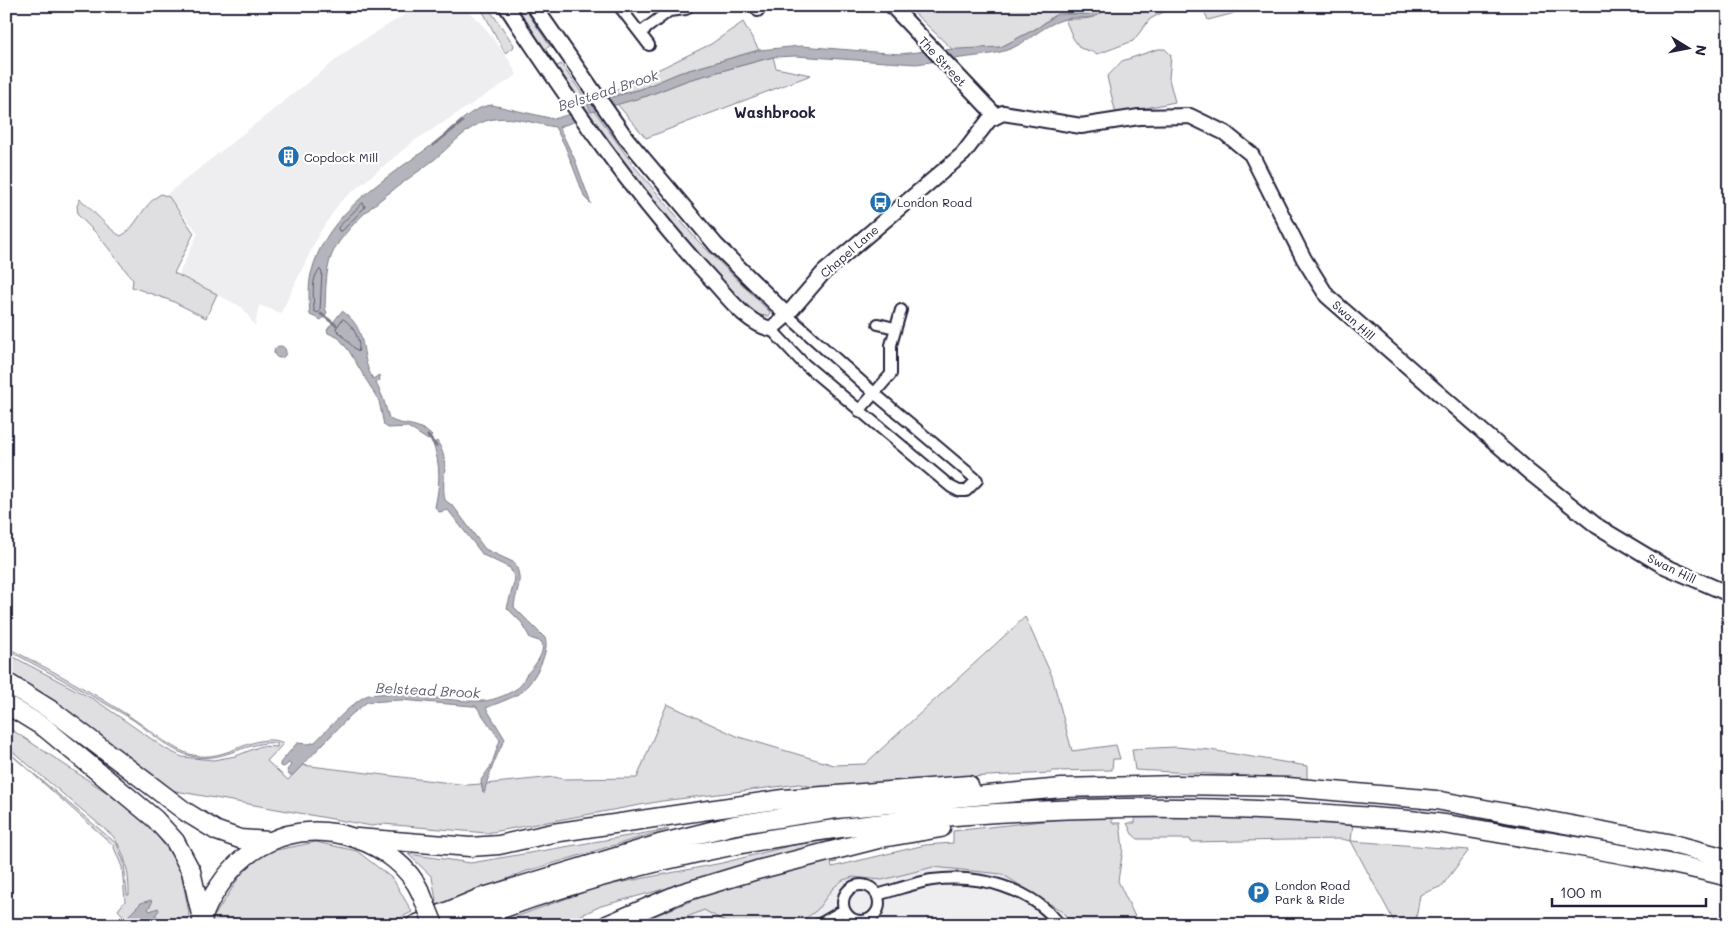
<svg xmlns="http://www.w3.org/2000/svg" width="1735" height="931" font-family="Mali,sans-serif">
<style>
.built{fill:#eeeef1}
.green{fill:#dfdfe2;stroke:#80808e}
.water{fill:#b4b4bc;stroke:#7a7a88}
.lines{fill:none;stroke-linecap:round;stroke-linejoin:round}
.shore{stroke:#5c5c6f;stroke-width:1}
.stream{stroke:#7a7a88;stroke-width:3}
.street-casing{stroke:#22223b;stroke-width:14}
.secondary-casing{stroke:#22223b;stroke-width:18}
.highway-casing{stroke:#22223b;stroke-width:21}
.street{stroke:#fff;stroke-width:10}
.secondary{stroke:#fff;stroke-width:14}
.highway{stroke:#fff;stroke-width:18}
.highway-bridge-casing{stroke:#22223b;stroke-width:21;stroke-linecap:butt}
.highway-bridge{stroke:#fff;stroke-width:18}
.labels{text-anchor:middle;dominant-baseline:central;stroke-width:4.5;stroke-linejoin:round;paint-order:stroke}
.street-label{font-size:12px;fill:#22223b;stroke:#fff}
.poi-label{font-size:12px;fill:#22223b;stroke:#fff;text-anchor:start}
.water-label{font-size:14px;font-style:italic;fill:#5c5c6f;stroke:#fff}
.quarter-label{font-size:15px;font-weight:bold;fill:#22223b;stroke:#fff}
</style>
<rect width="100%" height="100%" fill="#fff"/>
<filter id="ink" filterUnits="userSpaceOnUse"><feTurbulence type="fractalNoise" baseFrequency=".02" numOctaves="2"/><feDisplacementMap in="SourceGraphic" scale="10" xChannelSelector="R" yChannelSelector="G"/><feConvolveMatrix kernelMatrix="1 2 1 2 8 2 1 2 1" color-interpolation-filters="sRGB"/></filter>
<g filter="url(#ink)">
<path class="built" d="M 419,6 L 462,6 L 481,23 L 510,61 L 517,75 L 414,141 L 340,202 L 320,232 L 281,313 L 259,305 L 255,326 L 242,307 L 178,276 L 198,233 L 167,194 L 355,45 Z
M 948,864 L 996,868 L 1065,891 L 1079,925 L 664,925 L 771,884 Z"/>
<path class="green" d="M 480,6 L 487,6 L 514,45 L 513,48 L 505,53 Z
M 513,6 L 523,6 L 550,46 L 543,50 Z
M 907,6 L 1100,6 L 1089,14 L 1071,13 L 1053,16 L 1039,27 L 1001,47 L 953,50 Z
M 1107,6 L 1175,6 L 1150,19 L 1133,41 L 1098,54 L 1080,48 L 1073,38 L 1065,19 C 1082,19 1097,21 1107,6 Z
M 1202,6 L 1247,6 L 1231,14 L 1208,20 Z
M 743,22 L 759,50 L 679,73 L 641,89 L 609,96 L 620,88 L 711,44 Z
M 1158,49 L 1165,49 L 1171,55 L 1169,79 L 1175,102 L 1116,114 L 1107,77 L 1122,61 Z
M 773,57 L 776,68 L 811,75 L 646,138 L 617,104 L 647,96 L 688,80 Z
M 561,64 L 634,166 L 697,240 L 770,312 L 769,316 L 758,315 L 747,308 L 625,169 L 555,67 Z
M 161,194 L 169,197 L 194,233 L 174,273 L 217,294 L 206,318 L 172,301 L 132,287 L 133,280 L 99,236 L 78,215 L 77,206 L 80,199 C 92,209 110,231 121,236 C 136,229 143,203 161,194 Z
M 1025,617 L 1052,676 L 1072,751 L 1116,745 L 1120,759 L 1113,759 L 1112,770 L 1052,771 L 1051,773 L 926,779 L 818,788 L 799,784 L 662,801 L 487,833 L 383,824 L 372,826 L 170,790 L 17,678 L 15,681 L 6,676 L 6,653 L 95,700 L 166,749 L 182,757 L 213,760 L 236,756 L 261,746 L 277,747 L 277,743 C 249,740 224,762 195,757 C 169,752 152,732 130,718 C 90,694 48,672 6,649 L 6,647 C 47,668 87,689 126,714 C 146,726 171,750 193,755 C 227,763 255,730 284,743 L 267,761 L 288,780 L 302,765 L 467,785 L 481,784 L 483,792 L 485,784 L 554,777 L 563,779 L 637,778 L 667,704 L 739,737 L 834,765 L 865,764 Z
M 6,726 L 144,817 L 180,867 L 189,913 L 187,925 L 148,925 L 157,916 L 147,909 L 128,916 L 128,925 L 125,925 L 125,918 L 118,910 L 125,901 L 122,867 L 113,845 L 6,750 L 117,844 L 124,862 L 127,895 L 129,895 C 129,873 126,854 113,836 L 6,746 Z
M 1176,747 L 1210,750 L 1307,766 L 1307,779 L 1135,770 L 1132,749 Z
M 1088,816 L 1112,816 L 1112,823 L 1120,823 L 1123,849 L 1118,881 L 1139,925 L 1072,925 L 1063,912 L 1002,874 L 933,867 L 882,880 L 853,877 L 843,880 L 833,888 L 817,910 L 797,925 L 731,925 L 704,910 L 668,925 L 632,925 L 701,897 L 836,856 L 837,862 L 831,863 L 832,867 L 925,845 L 953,843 L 953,831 Z
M 1135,816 L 1327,820 L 1340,822 L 1340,824 L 1343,825 L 1344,822 L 1353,824 L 1351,841 L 1469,850 L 1442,886 L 1420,895 L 1416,919 L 1412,925 L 1396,925 L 1351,841 L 1341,839 L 1191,842 L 1190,839 L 1138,839 L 1132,834 L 1127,823 L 1135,823 Z
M 669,829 L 527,871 L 437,906 L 432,877 L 408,854 L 471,863 Z
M 837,839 L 810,850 L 601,906 L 560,925 L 493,925 L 598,887 L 722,863 L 793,845 Z
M 316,842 L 357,851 L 393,879 L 412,912 L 386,925 L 212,925 L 213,918 L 247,865 L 262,853 Z"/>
<path class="water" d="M 1100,6 L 1107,6 C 1095,25 1079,14 1062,20 C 1041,26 1026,45 1004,51 C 986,56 965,57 947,60 L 938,50 L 1001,47 L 1039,27 L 1057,14 L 1089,14 Z
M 801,46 L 900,54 L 935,50 L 944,60 L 916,64 L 796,56 L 773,57 L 688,80 L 647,96 L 591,112 L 587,104 L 641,89 L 679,73 L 759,50 Z
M 492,105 L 554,119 L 583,110 L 588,117 L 559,127 L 575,160 L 591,204 L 585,198 L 565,146 L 555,127 C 536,124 513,116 494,119 C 471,122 452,145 435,159 C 400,186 359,210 335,248 C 325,266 326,288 325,308 L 327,313 L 321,320 L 310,315 C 309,302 308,287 311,274 C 326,211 388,178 436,142 C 454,129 470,107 492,105 Z
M 342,311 C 370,330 358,354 373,379 L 379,375 L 380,380 L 376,383 L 383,398 L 389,418 C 399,427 416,420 432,436 L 428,440 L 408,427 L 388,428 L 384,425 L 379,401 L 349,351 L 339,338 L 328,333 L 327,330 Z
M274 352a6 6 0 1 1 12 0a6 6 0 1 1-12 0Z
M 437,441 C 452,465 440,477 445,500 L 454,507 L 485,549 L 515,563 C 524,583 516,588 514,607 L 545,638 C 551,652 531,687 518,694 C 508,700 497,703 486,708 L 505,739 C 500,747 484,785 485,792 L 483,792 L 481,780 L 491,766 L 500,740 L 476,706 L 472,706 L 401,700 L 367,702 L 351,715 L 293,775 L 289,775 L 287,770 L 291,765 L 289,763 L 284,767 L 280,766 L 280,763 L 297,743 L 309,744 L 315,742 C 325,732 357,697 369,695 C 407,689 445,703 483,701 C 493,701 515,692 521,685 C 523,682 524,678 526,675 C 534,666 545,655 542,642 L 530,638 L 522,623 L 507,608 L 515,579 L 510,568 L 483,555 L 448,510 L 439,512 L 435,507 C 440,485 441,465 433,444 Z
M 151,900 L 152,903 L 148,909 L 150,911 L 158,908 L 159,910 L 148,925 L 128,925 L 128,916 L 141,903 Z"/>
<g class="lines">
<path class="shore" d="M 363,203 L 365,207 L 342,231 L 339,231 L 338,228 Z
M 320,270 L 322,272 L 320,311 L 318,313 L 314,311 C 314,300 310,276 320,270 Z
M 343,319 C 353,324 362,342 358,352 L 336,329 Z"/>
<path class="stream" d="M 433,145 L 462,122
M 321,314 L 336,325
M 428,436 L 436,446"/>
<defs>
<path id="street" d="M 619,6 L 649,45
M 758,11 L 762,6
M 640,33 L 669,11 L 686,9
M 878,324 L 895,328
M 771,329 L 802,362 L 951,487 L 959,491 L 966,491 L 977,480 L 874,393 L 787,315
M 859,411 L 891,374 L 891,345 L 901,310
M843 903a18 18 0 1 1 36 0a18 18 0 1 1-36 0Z
M 877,895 C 895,890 914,883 932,880 C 978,874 1031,887 1060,925
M 818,925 L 844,910"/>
<path id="secondary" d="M 506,6 C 569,101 633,195 711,279 C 728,297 746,323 771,329 L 787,315 L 824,272 L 963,154 L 989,120 L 1003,113 L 1081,126 L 1139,117 L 1190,116 L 1225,133 L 1251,154 L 1304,259 L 1327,296 L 1529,472 L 1597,526 L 1662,565 L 1729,594
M 534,6 L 626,138 L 716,245 L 787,315
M 892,6 L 995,115"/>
<path id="highway" d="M 6,682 L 54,712 L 186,812 L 217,831 L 240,839 L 269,841
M 6,704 L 45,728 L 155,819 L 175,841 L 191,871 L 202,919
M 357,838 L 470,847 L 499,845 L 553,833 L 783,799 L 969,785
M 202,922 C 204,909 213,895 220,885 C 232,867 249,851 269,842 C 320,816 397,841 421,893
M 415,925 L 480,898 L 659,844 L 735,825 L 836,809 L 1062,788 L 1177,785 L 1288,787 L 1436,800 L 1673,844 L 1729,859
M 459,925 C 673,840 897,812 1125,808 C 1203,807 1281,810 1358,816 C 1384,818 1410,819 1436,823 C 1474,828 1513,836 1551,842 C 1611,852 1670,862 1729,877
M 607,925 L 681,893 L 757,870 L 882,838 L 941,828"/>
</defs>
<use href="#street" class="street-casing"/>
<use href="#secondary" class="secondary-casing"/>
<use href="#highway" class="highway-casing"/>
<use href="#street" class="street"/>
<use href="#secondary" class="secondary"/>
<use href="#highway" class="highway"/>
<defs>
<path id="highway-bridge" d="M 421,893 L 434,925"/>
</defs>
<use href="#highway-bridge" class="highway-bridge-casing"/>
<use href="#highway-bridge" class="highway-bridge"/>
</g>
</g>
<defs>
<symbol id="building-disc" viewBox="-11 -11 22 22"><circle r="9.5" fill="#1f6fb2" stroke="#fff"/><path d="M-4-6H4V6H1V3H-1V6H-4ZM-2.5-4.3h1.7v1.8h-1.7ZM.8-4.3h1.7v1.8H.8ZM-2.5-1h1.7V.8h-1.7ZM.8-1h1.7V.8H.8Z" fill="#fff"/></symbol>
<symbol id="bus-disc" viewBox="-11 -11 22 22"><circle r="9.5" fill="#1f6fb2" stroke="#fff"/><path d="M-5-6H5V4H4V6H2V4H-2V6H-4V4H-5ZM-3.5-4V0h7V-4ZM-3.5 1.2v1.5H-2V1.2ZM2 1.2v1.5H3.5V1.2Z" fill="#fff"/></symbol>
<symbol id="parking-disc" viewBox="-11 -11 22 22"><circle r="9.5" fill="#1f6fb2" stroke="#fff"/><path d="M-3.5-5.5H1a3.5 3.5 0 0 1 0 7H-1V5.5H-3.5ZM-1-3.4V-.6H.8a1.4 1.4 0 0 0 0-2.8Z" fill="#fff"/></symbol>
</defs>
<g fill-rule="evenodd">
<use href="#building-disc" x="276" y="144" width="25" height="25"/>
<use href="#bus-disc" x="868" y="190" width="25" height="25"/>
<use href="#parking-disc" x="1246" y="880" width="25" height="25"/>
</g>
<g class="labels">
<g class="street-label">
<text transform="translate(943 61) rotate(47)">The Street</text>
<text transform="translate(849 251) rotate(-41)">Chapel Lane</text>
<text transform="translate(1354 320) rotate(42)">Swan Hill</text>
<text transform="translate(1672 568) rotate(26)">Swan Hill</text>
</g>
<g class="poi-label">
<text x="304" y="157">Copdock Mill</text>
<text x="897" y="202">London Road</text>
<text x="1275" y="885">London Road<tspan x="1275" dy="14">Park &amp; Ride</tspan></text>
</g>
<g class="water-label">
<text transform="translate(608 90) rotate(-18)">Belstead Brook</text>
<text transform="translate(428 690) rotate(3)">Belstead Brook</text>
</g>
<g class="quarter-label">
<text x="775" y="112">Washbrook</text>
</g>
</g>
<rect width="1735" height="931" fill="none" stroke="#fff" stroke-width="25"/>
<rect x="12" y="12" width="1710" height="906" fill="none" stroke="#22223b" stroke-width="2" filter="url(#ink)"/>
<g transform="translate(1688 48) rotate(100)" stroke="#ffffff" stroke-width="4" paint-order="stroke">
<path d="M0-4L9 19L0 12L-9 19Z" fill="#22223b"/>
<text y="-8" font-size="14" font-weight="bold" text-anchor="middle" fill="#22223b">N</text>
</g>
<path d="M1552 898v8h154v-8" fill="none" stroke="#22223b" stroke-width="2.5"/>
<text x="1560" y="898" font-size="15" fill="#22223b" stroke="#ffffff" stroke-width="4" paint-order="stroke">100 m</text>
</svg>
